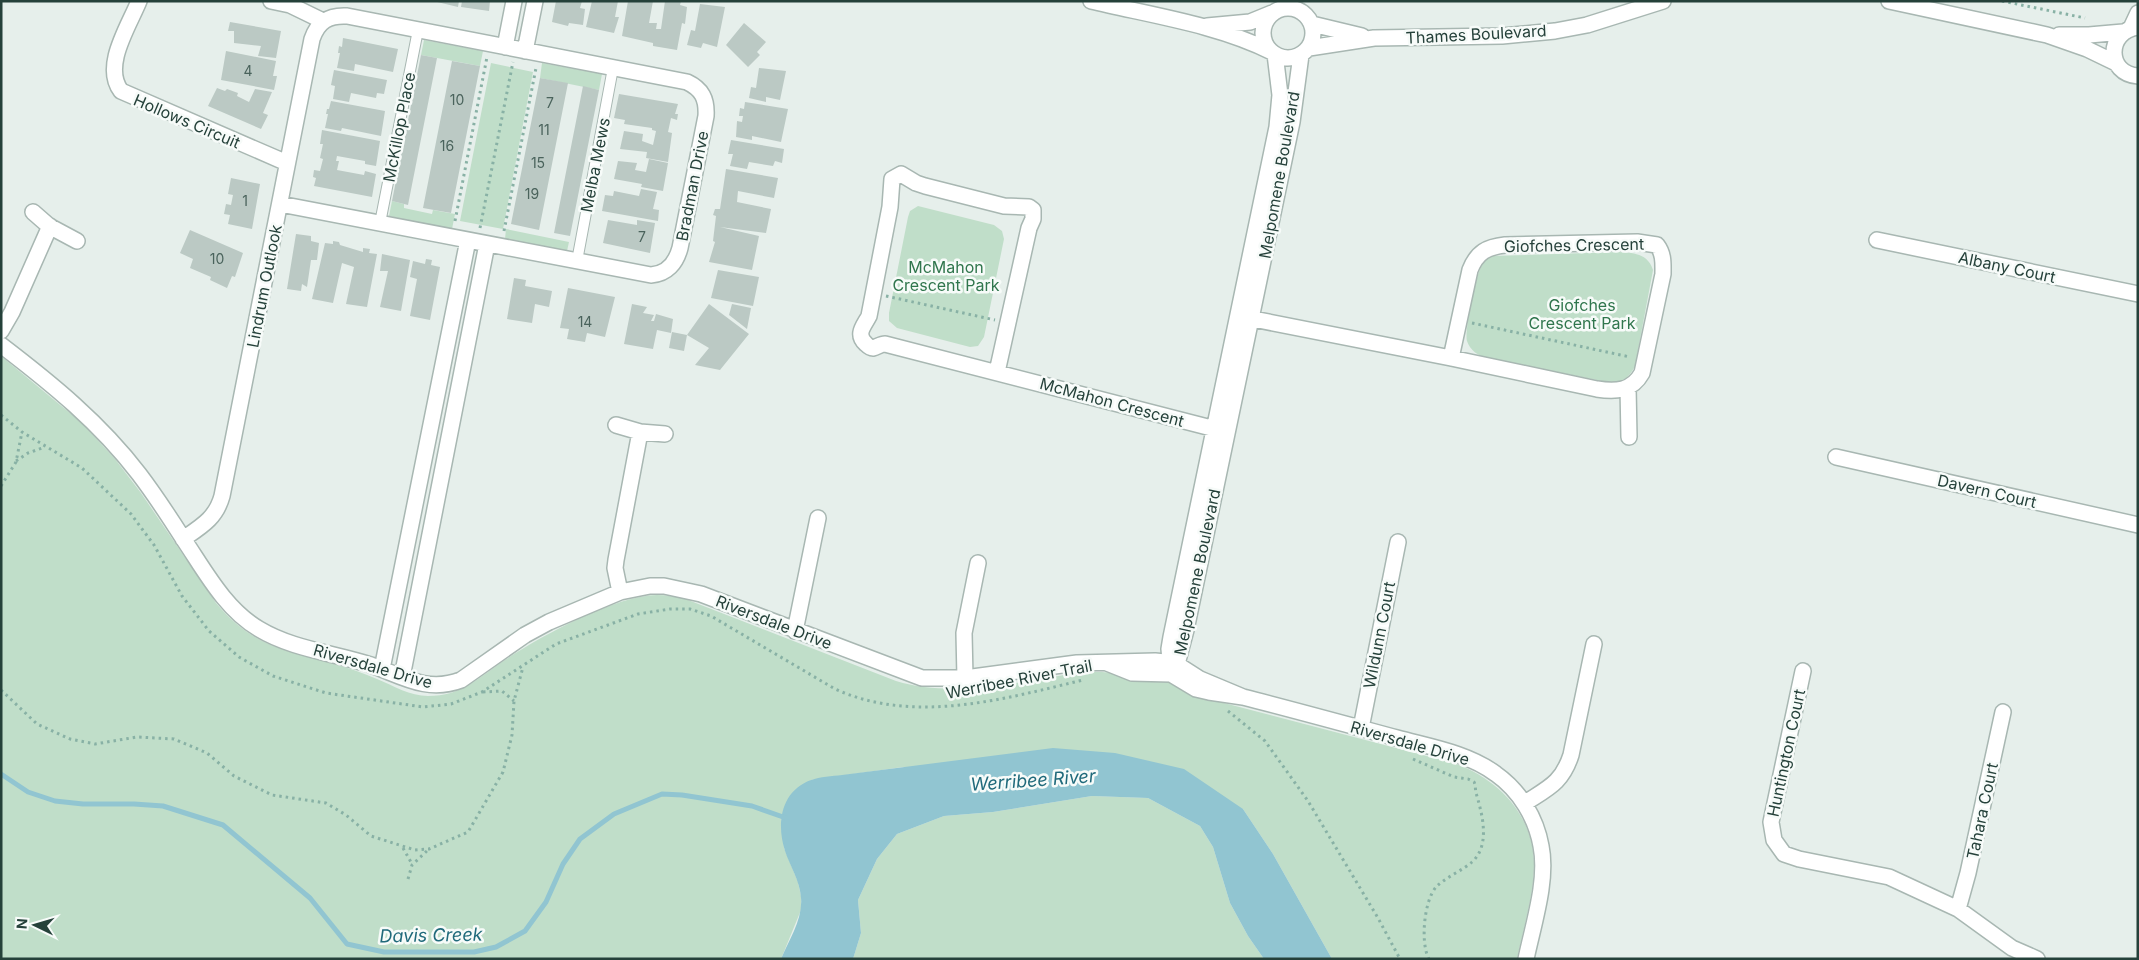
<svg xmlns="http://www.w3.org/2000/svg" width="2139" height="960" font-family="Inter,sans-serif">
<style>
.green{fill:#c0dec9}
.water{fill:#91c5d1}
.lines{fill:none;stroke-linecap:round;stroke-linejoin:round}
.stream{stroke:#91c5d1;stroke-width:5}
.building{fill:#bbc9c4}
.service-casing{stroke:#a8b7b2;stroke-width:12}
.minor-casing{stroke:#a8b7b2;stroke-width:18}
.path{stroke:#88b1a5;stroke-width:3;stroke-dasharray:2.5 4;stroke-linecap:butt}
.service{stroke:#fff;stroke-width:10}
.minor{stroke:#fff;stroke-width:15}
.labels{text-anchor:middle;dominant-baseline:central;stroke-width:5;stroke-linejoin:round;paint-order:stroke}
.number-label{font-size:14px;fill:#4a635c}
.street-label{font-size:16px;fill:#25413a;stroke:#f7fbf9}
.park-label{font-size:16px;fill:#30764d;stroke:#f7fbf9}
.water-label{font-size:18px;font-style:italic;fill:#206a7b;stroke:#f7fbf9}
</style>
<rect width="100%" height="100%" fill="#e6efeb"/>
<path class="green" d="M 424,40 L 483,51 L 480,66 L 421,55 Z
M 491,63 L 533,72 L 503,229 L 460,221 Z
M 542,63 L 602,74 L 599,90 L 540,78 Z
M 392,201 L 404,204 L 404,208 L 432,214 L 433,210 L 455,214 L 452,229 L 389,216 Z
M 918,206 L 994,225 L 1002,231 L 1004,239 L 984,337 L 978,346 L 970,347 L 897,328 L 889,321 L 889,313 L 908,217 L 910,211 Z
M 506,229 L 569,242 L 567,251 L 505,239 Z
M 1619,252 C 1635,253 1648,254 1653,270 L 1635,366 C 1630,376 1624,382 1612,383 L 1487,358 C 1478,356 1470,350 1467,341 C 1464,332 1476,276 1481,267 C 1483,262 1487,259 1492,256 Z
M 1,356 L 82,423 L 115,459 L 141,493 L 216,603 C 252,646 283,650 334,664 C 349,668 363,673 377,679 C 394,686 410,696 428,696 C 462,696 478,678 505,660 C 541,636 614,596 657,595 C 666,595 675,597 683,598 L 896,681 C 955,699 1023,681 1083,672 L 1102,672 L 1163,678 L 1201,697 L 1457,764 C 1500,781 1533,815 1534,864 C 1534,895 1523,929 1517,959 L 1332,959 L 1273,854 L 1243,809 L 903,767 L 811,780 L 781,816 L 784,848 L 798,882 L 801,896 L 801,910 L 781,959 L 1,959 Z
M 1092,796 L 1148,798 L 1200,826 L 1213,847 L 1230,903 L 1248,936 L 1264,959 L 853,959 L 861,933 L 858,900 L 877,859 L 897,834 L 944,816 L 993,812 Z"/>
<path class="water" d="M 1053,748 L 1115,753 L 1184,769 L 1243,809 L 1273,854 L 1332,959 L 1264,959 L 1248,936 L 1230,903 L 1213,847 L 1200,826 L 1148,798 L 1092,796 L 993,812 L 944,816 L 897,834 L 877,859 L 858,900 L 861,933 L 853,959 L 781,959 C 789,940 803,919 801,898 C 800,881 790,866 785,851 C 776,823 781,791 811,780 C 820,777 832,776 842,775 Z"/>
<g class="lines">
<path class="stream" d="M 1,774 L 28,792 L 55,801 L 83,804 L 134,804 L 163,806 L 223,825 L 310,898 L 347,944 L 384,952 L 474,952 L 496,947 L 525,931 L 546,902 L 563,864 L 580,839 L 614,814 L 662,794 L 682,795 L 752,806 L 786,818"/>
</g>
<path class="building" d="M 433,1 L 459,1 L 458,7 Z
M 462,1 L 490,1 L 489,11 L 461,7 Z
M 556,1 L 582,1 L 580,8 L 585,9 L 583,25 L 569,23 L 568,26 L 552,22 Z
M 592,1 L 618,1 L 615,17 L 619,17 L 614,33 L 586,27 Z
M 628,1 L 653,1 L 649,23 L 657,23 L 656,29 L 661,29 L 665,1 L 681,1 L 680,5 L 687,7 L 685,24 L 682,23 L 677,50 L 653,46 L 653,43 L 622,36 Z
M 700,4 L 725,7 L 717,47 L 703,43 L 701,48 L 687,45 L 691,30 L 695,31 Z
M 230,22 L 281,31 L 276,58 L 258,56 L 261,46 L 234,43 L 234,31 L 228,31 Z
M 744,23 L 766,42 L 757,52 L 760,55 L 748,67 L 726,45 Z
M 343,38 L 398,49 L 393,72 L 355,64 L 354,71 L 337,68 L 340,53 L 338,53 L 339,46 L 342,47 Z
M 226,51 L 276,61 L 273,76 L 277,76 L 274,90 L 221,80 Z
M 421,55 L 437,58 L 408,205 L 392,201 Z
M 452,61 L 480,66 L 451,213 L 423,208 Z
M 759,68 L 786,71 L 780,100 L 766,97 L 766,102 L 749,98 L 751,87 L 756,88 Z
M 334,70 L 387,80 L 384,94 L 377,93 L 376,98 L 351,93 L 349,102 L 333,99 L 335,86 L 331,85 Z
M 540,78 L 568,83 L 539,230 L 511,224 Z
M 583,86 L 599,90 L 570,236 L 554,233 Z
M 217,88 L 225,91 L 227,89 L 238,93 L 237,96 L 249,102 L 255,89 L 272,92 L 263,113 L 268,115 L 261,129 L 208,106 Z
M 619,94 L 678,104 L 675,114 L 678,114 L 677,120 L 671,118 L 668,132 L 672,133 L 668,162 L 646,158 L 647,152 L 620,149 L 624,131 L 643,134 L 642,141 L 653,145 L 656,131 L 652,130 L 652,128 L 624,124 L 625,120 L 614,118 Z
M 331,101 L 385,111 L 381,136 L 342,128 L 341,131 L 325,128 L 328,114 L 326,114 L 327,109 L 329,109 Z
M 745,102 L 788,109 L 781,142 L 752,136 L 752,140 L 736,137 L 737,121 L 742,122 L 743,116 L 739,116 L 740,108 L 744,109 Z
M 322,130 L 380,141 L 376,166 L 365,164 L 365,161 L 337,156 L 336,161 L 339,161 L 337,170 L 364,175 L 365,171 L 376,174 L 372,197 L 314,186 L 316,178 L 313,177 L 314,170 L 320,171 L 323,159 L 320,158 L 323,144 L 320,144 Z
M 731,140 L 784,149 L 782,163 L 775,161 L 773,166 L 749,162 L 747,169 L 730,166 L 733,154 L 728,154 Z
M 649,159 L 668,163 L 663,191 L 641,187 L 642,184 L 614,179 L 618,161 L 637,163 L 635,170 L 646,172 Z
M 726,169 L 778,178 L 774,198 L 738,191 L 737,202 L 771,209 L 766,233 L 720,227 L 759,236 L 752,270 L 709,262 L 715,242 L 713,241 L 716,216 L 713,215 L 715,209 L 720,209 Z
M 231,178 L 260,184 L 252,229 L 228,224 L 230,215 L 224,214 L 226,204 L 231,205 L 233,195 L 228,194 Z
M 641,189 L 657,192 L 653,209 L 659,210 L 658,221 L 602,211 L 605,195 L 613,196 L 614,191 L 639,196 Z
M 608,220 L 637,225 L 637,220 L 655,223 L 650,253 L 603,243 Z
M 190,230 L 243,253 L 235,277 L 232,276 L 227,288 L 210,280 L 211,277 L 190,268 L 193,259 L 180,253 Z
M 296,234 L 311,236 L 311,241 L 319,243 L 317,260 L 311,260 L 307,287 L 302,284 L 301,291 L 287,289 Z
M 333,241 L 339,242 L 340,245 L 363,252 L 363,248 L 370,249 L 369,253 L 377,254 L 367,307 L 346,304 L 354,267 L 342,263 L 333,303 L 312,299 L 325,243 L 333,244 Z
M 382,254 L 410,260 L 401,311 L 380,307 L 388,271 L 380,271 Z
M 426,259 L 432,260 L 431,265 L 440,267 L 430,320 L 410,316 L 417,279 L 410,277 L 413,261 L 425,264 Z
M 718,270 L 759,277 L 753,306 L 711,298 Z
M 514,278 L 526,280 L 525,286 L 552,291 L 549,307 L 535,304 L 532,323 L 507,319 Z
M 568,288 L 615,297 L 605,337 L 587,333 L 585,342 L 567,339 L 569,329 L 560,328 Z
M 632,304 L 647,307 L 643,313 L 654,315 L 651,321 L 654,321 L 656,314 L 673,319 L 671,333 L 657,330 L 653,349 L 624,344 Z
M 709,304 L 749,334 L 720,370 L 695,365 L 709,348 L 687,335 L 684,351 L 669,348 L 672,332 L 687,335 Z
M 732,304 L 751,308 L 747,329 L 729,315 Z"/>
<g class="lines">
<defs>
<path id="service" d="M 380,223 L 418,30
M 577,261 L 613,68"/>
<path id="minor" d="M 139,1 C 129,26 102,66 121,91 L 287,163
M 271,1 L 290,5 L 323,21
M 1091,1 C 1150,15 1219,25 1272,52
M 1889,1 L 2047,35 L 2087,49 L 2116,63
M1263 33a25 25 0 1 1 50 0a25 25 0 1 1-50 0Z
M 1312,24 L 1362,36
M 1207,26 L 1250,22 L 1272,13
M 2138,27 C 2106,31 2106,74 2138,76
M 2131,28 L 2138,13
M 2059,35 L 2089,35 L 2123,32
M 505,47 L 514,1
M 1309,48 L 1374,38 L 1502,36 L 1555,31 L 1587,25 L 1663,1
M 525,51 L 535,1
M 33,212 L 49,226 L 77,241
M 1877,240 L 2138,294
M 1238,316 L 1451,358 L 1597,389 C 1616,392 1632,391 1642,373 L 1663,274 C 1663,264 1664,254 1657,245 L 1637,242 L 1505,245 C 1487,247 1477,252 1470,270 L 1451,358
M 1,331 L 12,312 L 50,226
M 1,345 C 52,384 100,423 139,474 C 155,495 170,518 184,540 C 205,571 225,609 259,629 C 292,649 334,653 371,665 C 402,676 427,693 461,680 L 525,635 L 549,622 L 620,592 L 650,586 L 664,586 L 701,594 L 922,678 L 965,678 L 1077,663 L 1155,661 L 1175,663 L 1200,679 L 1243,697
M 997,372 L 1029,228 L 1033,219 L 1033,210 L 1029,207 L 1004,206 L 925,186 L 916,183 L 901,174 L 892,179 L 890,207 L 869,316 C 864,326 855,334 866,344 C 868,346 870,348 873,348 C 877,347 881,344 885,344 L 1227,432
M 1628,387 L 1629,437
M 616,425 L 640,432 L 665,434
M 1836,457 L 2138,525
M 183,539 C 202,526 216,518 222,496 L 312,39 C 318,21 329,15 347,16 L 687,82 C 702,89 707,99 706,116 L 680,248 C 676,263 667,274 651,275 L 280,204
M 620,592 L 615,568 L 616,560 L 640,432
M 795,631 L 818,518
M 1107,663 L 1132,673 L 1171,674 L 1196,689 L 1209,692 L 1243,697 C 1294,710 1345,724 1397,738 C 1430,747 1468,753 1496,774 C 1520,791 1536,818 1541,846 C 1548,880 1533,925 1526,959
M 382,669 L 468,240
M 1171,670 L 1169,649 L 1171,637 L 1277,127 L 1280,95 L 1275,54
M 1803,671 L 1771,822 L 1774,840 L 1784,854 L 1799,859 L 1889,877 L 1958,909 L 2012,948 L 2037,959
M 1171,674 L 1177,664 L 1186,630 L 1292,122 L 1301,55
M 402,677 L 487,244
M 965,678 L 964,633 L 978,563
M 1361,728 L 1398,542
M 1525,803 C 1548,788 1562,783 1571,755 L 1594,644
M 1958,909 L 1968,873 L 2003,712"/>
</defs>
<use href="#service" class="service-casing"/>
<use href="#minor" class="minor-casing"/>
<path class="path" d="M 2002,1 L 2085,18
M 455,221 L 487,57
M 480,228 L 513,62
M 504,231 L 536,68
M 886,296 L 995,320
M 1472,323 L 1630,357
M 1,415 L 22,432 L 82,468 L 131,514 L 154,545 L 182,596 L 209,631 L 239,657 L 273,676 L 326,693 L 423,707 L 451,704 L 482,692 L 556,644 L 638,614 L 670,609 L 690,609 L 711,616 L 835,689 C 914,725 1004,699 1083,680
M 16,461 L 28,453 L 45,447
M 1,486 L 16,462 L 22,432
M 1,690 L 37,724 L 70,739 L 95,744 L 137,737 L 174,739 L 207,753 L 234,776 L 272,795 L 326,803 L 346,815 L 371,836 L 415,850 L 429,849 L 468,832 L 503,772 L 512,735 L 514,701 L 523,667
M 483,692 L 502,691 L 514,701
M 1228,711 L 1265,741 L 1308,801 L 1378,918 L 1400,959
M 1413,759 L 1454,777 L 1468,779 L 1474,782 C 1476,786 1475,789 1476,793 C 1482,813 1491,845 1472,862 C 1463,870 1448,876 1437,886 C 1424,899 1420,943 1429,959
M 403,848 L 412,864
M 408,879 L 412,865 L 429,849"/>
<use href="#service" class="service"/>
<use href="#minor" class="minor"/>
</g>
<g class="labels">
<g class="number-label">
<text x="248" y="70">4</text>
<text x="457" y="99">10</text>
<text x="550" y="102">7</text>
<text x="544" y="129">11</text>
<text x="447" y="145">16</text>
<text x="538" y="162">15</text>
<text x="532" y="193">19</text>
<text x="245" y="200">1</text>
<text x="642" y="236">7</text>
<text x="217" y="258">10</text>
<text x="585" y="321">14</text>
</g>
<g class="street-label">
<text transform="translate(1476 34) rotate(-3)">Thames Boulevard</text>
<text transform="translate(187 121) rotate(23)">Hollows Circuit</text>
<text transform="translate(399 127) rotate(-79)">McKillop Place</text>
<text transform="translate(595 165) rotate(-79)">Melba Mews</text>
<text transform="translate(1279 175) rotate(-80)">Melpomene Boulevard</text>
<text transform="translate(692 186) rotate(-79)">Bradman Drive</text>
<text transform="translate(1574 245) rotate(-1)">Giofches Crescent</text>
<text transform="translate(2007 267) rotate(12)">Albany Court</text>
<text transform="translate(264 286) rotate(-79)">Lindrum Outlook</text>
<text transform="translate(1112 402) rotate(15)">McMahon Crescent</text>
<text transform="translate(1987 491) rotate(13)">Davern Court</text>
<text transform="translate(1197 572) rotate(-78)">Melpomene Boulevard</text>
<text transform="translate(774 622) rotate(21)">Riversdale Drive</text>
<text transform="translate(1379 635) rotate(-79)">Wildunn Court</text>
<text transform="translate(373 666) rotate(16)">Riversdale Drive</text>
<text transform="translate(1019 679) rotate(-11)">Werribee River Trail</text>
<text transform="translate(1410 743) rotate(16)">Riversdale Drive</text>
<text transform="translate(1786 753) rotate(-78)">Huntington Court</text>
<text transform="translate(1982 811) rotate(-78)">Tahara Court</text>
</g>
<g class="park-label">
<text x="946" y="267">McMahon<tspan x="946" dy="18">Crescent Park</tspan></text>
<text x="1582" y="305">Giofches<tspan x="1582" dy="18">Crescent Park</tspan></text>
</g>
<g class="water-label">
<text transform="translate(1033 780) rotate(-4)">Werribee River</text>
<text transform="translate(431 935) rotate(-1)">Davis Creek</text>
</g>
</g>
<rect width="2139" height="960" fill="none" stroke="#25413a" stroke-width="5"/>
<g transform="translate(35 925) rotate(275)" stroke="#f7fbf9" stroke-width="4" paint-order="stroke">
<path d="M0-4L9 19L0 12L-9 19Z" fill="#25413a"/>
<text y="-8" font-size="14" font-weight="bold" text-anchor="middle" fill="#25413a">N</text>
</g>
</svg>
